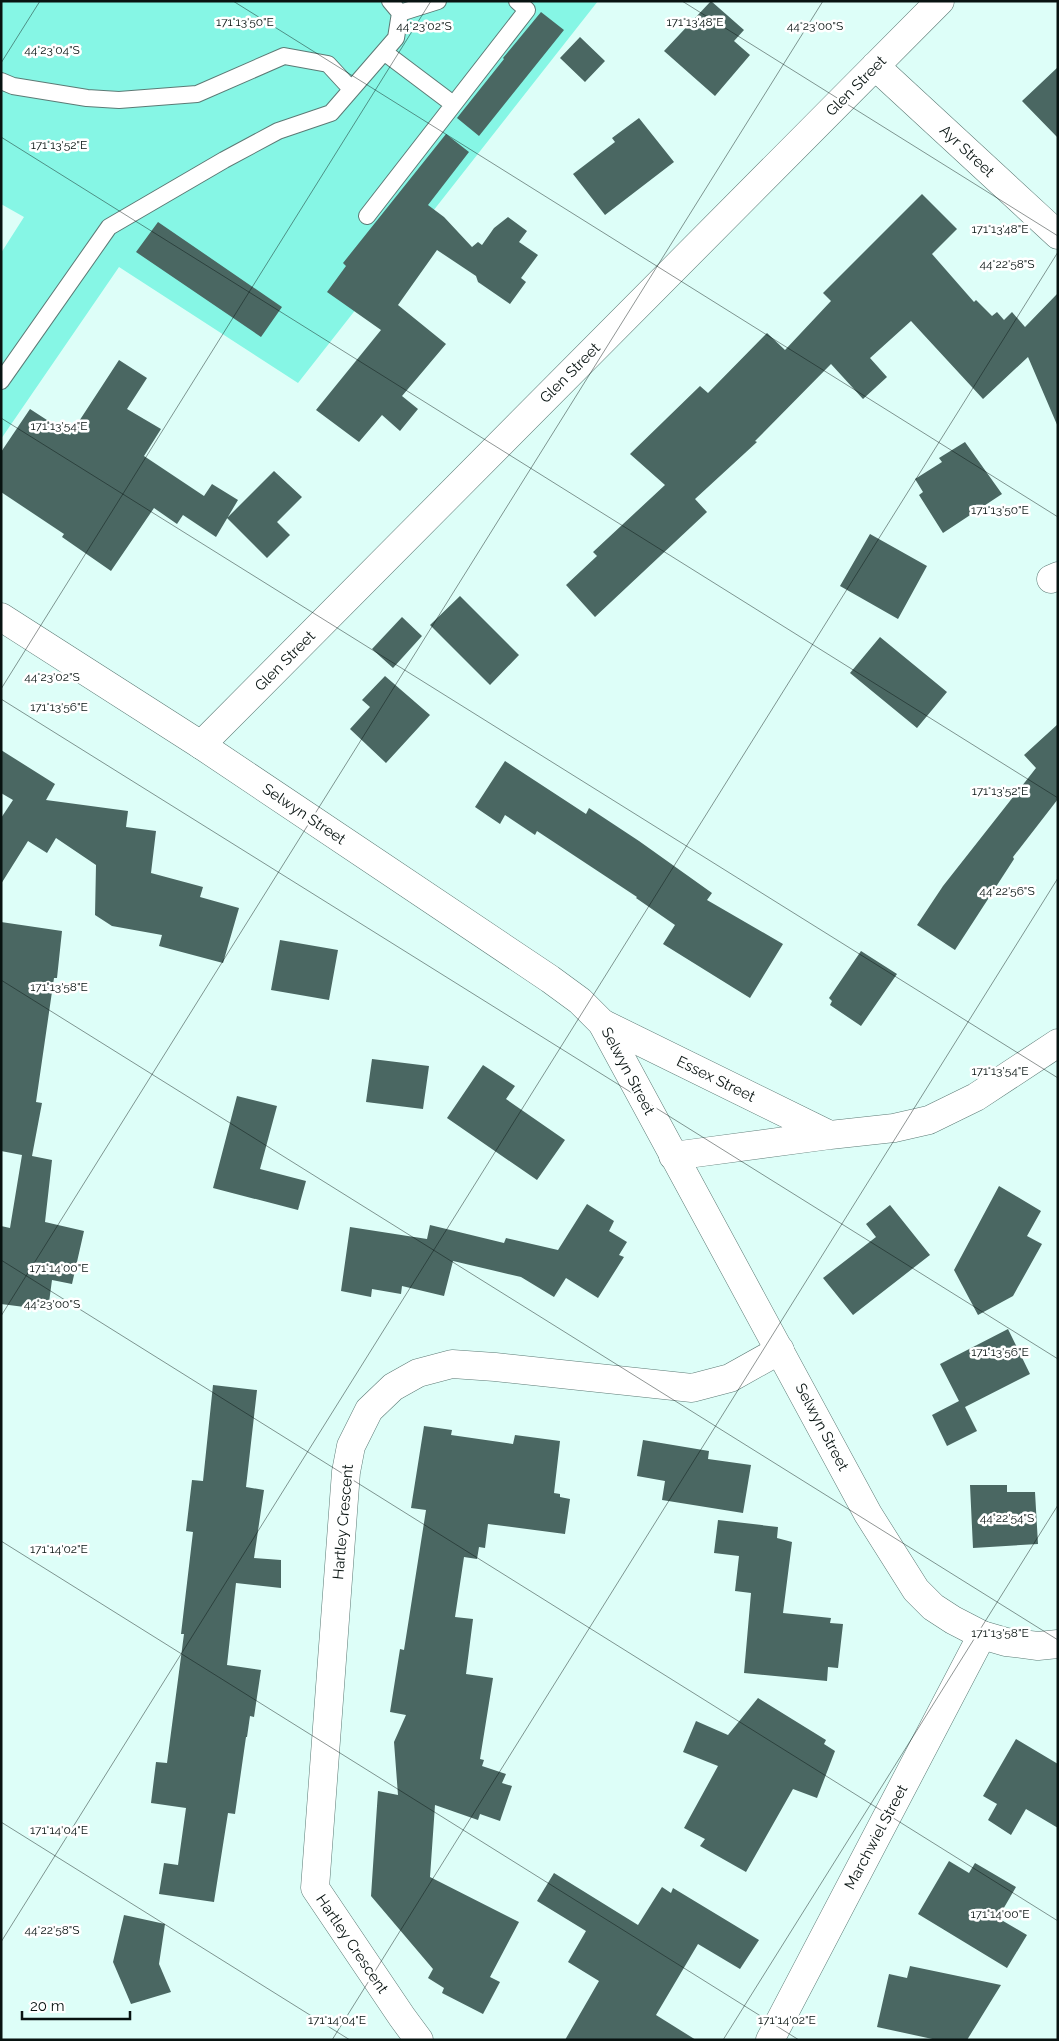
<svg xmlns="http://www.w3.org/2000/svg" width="1059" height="2041" font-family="Raleway,sans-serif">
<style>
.green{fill:#86f6e5}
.building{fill:#4a6762}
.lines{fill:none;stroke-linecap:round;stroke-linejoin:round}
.lane-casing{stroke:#5c7a75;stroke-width:18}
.street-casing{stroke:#5c7a75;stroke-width:29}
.secondary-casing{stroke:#5c7a75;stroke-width:29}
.lane{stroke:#fff;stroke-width:16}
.street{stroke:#fff;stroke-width:28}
.secondary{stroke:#fff;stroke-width:28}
.ticks{fill:none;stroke:#081311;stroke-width:1;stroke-opacity:0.45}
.labels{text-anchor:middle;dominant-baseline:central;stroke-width:5;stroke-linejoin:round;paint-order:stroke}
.street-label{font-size:15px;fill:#081311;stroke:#fff}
.ticks-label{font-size:12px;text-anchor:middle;fill:#081311;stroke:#fff;stroke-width:5;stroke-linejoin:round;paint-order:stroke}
</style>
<rect width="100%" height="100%" fill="#ddfef8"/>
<path class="green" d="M 1,1 L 598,1 L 298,383 L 119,267 L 1,439 L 1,253 L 24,217 L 1,204 Z"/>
<path class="building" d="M 711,1 L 744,30 L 734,41 L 750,55 L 715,96 L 664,51 Z
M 541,12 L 564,30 L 479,136 L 457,118 L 504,59 L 503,58 Z
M 580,37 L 605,61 L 585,82 L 560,58 Z
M 1058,67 L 1058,138 L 1022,101 Z
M 639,118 L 674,162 L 605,215 L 573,174 L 615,142 L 612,138 Z
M 446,134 L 469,152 L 428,205 L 444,217 L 472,247 L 478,242 L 482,245 L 494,228 L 508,217 L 527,231 L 519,242 L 538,255 L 521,278 L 526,282 L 510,304 L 478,282 L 476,276 L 437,250 L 398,305 L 446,344 L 402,396 L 418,409 L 400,431 L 382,415 L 359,442 L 316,410 L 381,330 L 327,292 L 346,266 L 343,263 Z
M 922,194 L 957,229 L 932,254 L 974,302 L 976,300 L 992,316 L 997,312 L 1004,320 L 1012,312 L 1025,327 L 1058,293 L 1058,427 L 1028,357 L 983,399 L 911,321 L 870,358 L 887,377 L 863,399 L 831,364 L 755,441 L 757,442 L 695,499 L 707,512 L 595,617 L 566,585 L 597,556 L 593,552 L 665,485 L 630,454 L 700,386 L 708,393 L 767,333 L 785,350 L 831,301 L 823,293 Z
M 158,222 L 282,307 L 261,337 L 136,252 Z
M 119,360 L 147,378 L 127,409 L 161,429 L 144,456 L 204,496 L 212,484 L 238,500 L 216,537 L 183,515 L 177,524 L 154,508 L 111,571 L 62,537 L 64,534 L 1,492 L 1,452 L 30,409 L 70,435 Z
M 965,442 L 1002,494 L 943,533 L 919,495 L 923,492 L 915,479 L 942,462 L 939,458 Z
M 274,471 L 302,497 L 277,522 L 290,535 L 267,558 L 227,518 Z
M 870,534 L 927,566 L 898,619 L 840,586 Z
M 460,596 L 519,655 L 490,685 L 430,625 Z
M 402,617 L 422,636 L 393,668 L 372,649 Z
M 880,637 L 947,692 L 917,728 L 850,673 Z
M 385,676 L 430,715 L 386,763 L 350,729 L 370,707 L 362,700 Z
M 1058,724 L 1058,799 L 1013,857 L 1014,859 L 955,950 L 917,925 L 943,886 L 1036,768 L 1024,755 Z
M 1,750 L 55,784 L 46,800 L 128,811 L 126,827 L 156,831 L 151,873 L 203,887 L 200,897 L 239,908 L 223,963 L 159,946 L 162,935 L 112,926 L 95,915 L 96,865 L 56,838 L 47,853 L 28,841 L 1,884 L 1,818 L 13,800 L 1,793 Z
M 505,761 L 586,814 L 589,808 L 639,841 L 712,893 L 707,900 L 783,944 L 750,998 L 663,944 L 675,925 L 636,898 L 637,897 L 537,831 L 535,835 L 505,815 L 500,824 L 475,807 Z
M 1,922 L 62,931 L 57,978 L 54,978 L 36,1102 L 42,1103 L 32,1156 L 52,1160 L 45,1222 L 84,1231 L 72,1284 L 52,1280 L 48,1310 L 1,1304 L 1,1226 L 10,1228 L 22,1155 L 1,1151 Z
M 280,940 L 338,950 L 329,1000 L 271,990 Z
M 861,951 L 897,974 L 861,1026 L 830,1005 L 832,1001 L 829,998 Z
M 372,1059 L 429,1066 L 423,1109 L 366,1102 Z
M 483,1065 L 515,1086 L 506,1099 L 565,1140 L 537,1180 L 447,1118 Z
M 237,1096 L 277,1106 L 260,1169 L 306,1181 L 298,1210 L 213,1188 Z
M 999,1186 L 1041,1211 L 1027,1236 L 1042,1244 L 1013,1296 L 978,1315 L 954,1270 Z
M 587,1204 L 614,1221 L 609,1231 L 627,1242 L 619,1255 L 624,1257 L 598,1298 L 566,1278 L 554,1297 L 521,1277 L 453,1261 L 444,1296 L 402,1286 L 401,1294 L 372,1289 L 371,1297 L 341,1291 L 350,1227 L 427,1239 L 430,1225 L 504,1243 L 506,1238 L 558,1250 Z
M 890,1205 L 930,1255 L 853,1315 L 823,1278 L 876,1237 L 866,1224 Z
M 1008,1329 L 1030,1374 L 965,1407 L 977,1431 L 947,1446 L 932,1415 L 959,1401 L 940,1364 Z
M 213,1385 L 257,1390 L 246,1487 L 264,1490 L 254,1558 L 281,1560 L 281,1588 L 236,1583 L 227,1665 L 261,1670 L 254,1717 L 250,1716 L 247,1737 L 246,1737 L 235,1814 L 228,1813 L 214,1902 L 159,1894 L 164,1863 L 178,1865 L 186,1808 L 151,1803 L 156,1762 L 167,1763 L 184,1634 L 181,1634 L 193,1532 L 186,1531 L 192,1480 L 203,1481 Z
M 424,1426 L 452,1430 L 451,1435 L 513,1444 L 515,1435 L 560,1441 L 554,1493 L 560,1494 L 560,1497 L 570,1499 L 565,1534 L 488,1524 L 485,1548 L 479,1547 L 477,1559 L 464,1557 L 455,1617 L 473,1619 L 466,1674 L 493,1678 L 480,1759 L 484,1760 L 482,1766 L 506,1774 L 502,1783 L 512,1786 L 500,1821 L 480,1814 L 478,1820 L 435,1805 L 430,1877 L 519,1922 L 490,1977 L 500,1982 L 483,2014 L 442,1993 L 444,1988 L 428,1978 L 433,1969 L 371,1896 L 378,1791 L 398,1795 L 394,1742 L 406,1715 L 390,1712 L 400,1649 L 404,1650 L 426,1510 L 411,1508 Z
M 643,1440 L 709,1451 L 708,1459 L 751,1465 L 743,1513 L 662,1500 L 665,1481 L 637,1476 Z
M 970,1485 L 1007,1485 L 1007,1492 L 1035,1492 L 1038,1544 L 973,1548 Z
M 718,1520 L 778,1527 L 777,1538 L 792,1542 L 783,1613 L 831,1618 L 830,1623 L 843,1624 L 838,1668 L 828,1667 L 827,1681 L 744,1673 L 751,1593 L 735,1591 L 739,1556 L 714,1553 Z
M 758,1698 L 826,1740 L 824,1744 L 835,1751 L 817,1798 L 793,1789 L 746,1872 L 700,1846 L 705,1839 L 684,1828 L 718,1766 L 683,1752 L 696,1721 L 728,1735 Z
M 1016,1739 L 1058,1764 L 1058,1828 L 1026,1809 L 1011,1835 L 988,1820 L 997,1804 L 983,1796 Z
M 949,1861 L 969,1873 L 975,1863 L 1016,1887 L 998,1918 L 1027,1935 L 1007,1968 L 918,1914 Z
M 554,1873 L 638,1925 L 662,1887 L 671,1893 L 673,1888 L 759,1940 L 740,1969 L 698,1944 L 656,2015 L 696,2040 L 565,2040 L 599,1981 L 568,1962 L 586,1931 L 537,1901 Z
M 124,1915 L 165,1924 L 159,1964 L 171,1992 L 131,2004 L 113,1962 Z
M 910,1966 L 1001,1985 L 967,2040 L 937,2040 L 877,2027 L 889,1974 L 907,1978 Z"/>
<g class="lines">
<defs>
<path id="lane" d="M 400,13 L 438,1
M 384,52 L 453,104
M 1,81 L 13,86 L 87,98 L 119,100 L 197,94 L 284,56 L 328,64 L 351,89
M 367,216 L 527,10 L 517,1
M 1,381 L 109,227 L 224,160 L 278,131 L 331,113 L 396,38 L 400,13 L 390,1"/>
<path id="street" d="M 875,66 L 1058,235
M 1051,579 L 1058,576
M 201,745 L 940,1
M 602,1023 L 830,1135
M 673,1156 L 830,1135 L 894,1128 L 929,1120 L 976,1097 L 1058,1043
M 419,2040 L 402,2017 L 315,1888 L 346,1472 L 351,1446 L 369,1410 L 393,1387 L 418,1373 L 452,1364 L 495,1367 L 692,1388 L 730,1378 L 780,1350
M 770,2040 L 982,1635"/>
<path id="secondary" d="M 1,617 L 201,745 L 550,979 L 580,1001 L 602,1023 L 868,1514 L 916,1590 L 933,1607 L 953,1620 L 982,1635 L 1006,1642 L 1038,1646 L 1058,1644"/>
</defs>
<use href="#lane" class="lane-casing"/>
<use href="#street" class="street-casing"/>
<use href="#secondary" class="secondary-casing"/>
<use href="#lane" class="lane"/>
<use href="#street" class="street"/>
<use href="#secondary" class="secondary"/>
</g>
<path class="ticks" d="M 233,1 L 1058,517M 682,1 L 1058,236M 1,63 L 40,1M 1,137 L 1058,798M 1,418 L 1058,1078M 1,689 L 431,1M 1,699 L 1058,1359M 1,980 L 1058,1640M 1,1260 L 1058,1921M 1,1316 L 823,1M 1,1541 L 799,2040M 1,1822 L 350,2040M 1,1942 L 1058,252M 332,2040 L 1058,878M 723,2040 L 1058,1505"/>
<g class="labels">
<g class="street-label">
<text transform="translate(856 86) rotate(-45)">Glen Street</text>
<text transform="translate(967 151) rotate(43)">Ayr Street</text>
<text transform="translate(570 373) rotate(-45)">Glen Street</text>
<text transform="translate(285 661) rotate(-45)">Glen Street</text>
<text transform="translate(304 814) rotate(34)">Selwyn Street</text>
<text transform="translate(628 1071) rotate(62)">Selwyn Street</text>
<text transform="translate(716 1079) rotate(26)">Essex Street</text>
<text transform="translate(822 1427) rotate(62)">Selwyn Street</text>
<text transform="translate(343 1522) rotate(-85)">Hartley Crescent</text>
<text transform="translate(876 1837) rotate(-62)">Marchwiel Street</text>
<text transform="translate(352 1944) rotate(56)">Hartley Crescent</text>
</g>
</g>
<g class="ticks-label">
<text x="245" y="26">171°13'50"E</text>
<text x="695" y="26">171°13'48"E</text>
<text x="424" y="30">44°23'02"S</text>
<text x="815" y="30">44°23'00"S</text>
<text x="52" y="54">44°23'04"S</text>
<text x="59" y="149">171°13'52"E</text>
<text x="1000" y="233">171°13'48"E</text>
<text x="1007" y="268">44°22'58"S</text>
<text x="59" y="430">171°13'54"E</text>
<text x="1000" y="514">171°13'50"E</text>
<text x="52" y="681">44°23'02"S</text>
<text x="59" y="711">171°13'56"E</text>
<text x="1000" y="795">171°13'52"E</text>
<text x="1007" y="895">44°22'56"S</text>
<text x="59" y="991">171°13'58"E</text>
<text x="1000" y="1075">171°13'54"E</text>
<text x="59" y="1272">171°14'00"E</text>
<text x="52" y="1308">44°23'00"S</text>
<text x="1000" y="1356">171°13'56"E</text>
<text x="1007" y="1522">44°22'54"S</text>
<text x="59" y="1553">171°14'02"E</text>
<text x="1000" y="1637">171°13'58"E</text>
<text x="59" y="1834">171°14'04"E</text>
<text x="1000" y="1918">171°14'00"E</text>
<text x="52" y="1934">44°22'58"S</text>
<text x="337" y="2024">171°14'04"E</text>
<text x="787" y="2024">171°14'02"E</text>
</g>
<rect width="1059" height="2041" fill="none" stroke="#081311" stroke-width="5"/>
<path d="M22 2011v8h108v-8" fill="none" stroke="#081311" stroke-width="2.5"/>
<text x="30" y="2011" font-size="15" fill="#081311" stroke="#ffffff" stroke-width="4" paint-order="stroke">20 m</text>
</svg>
